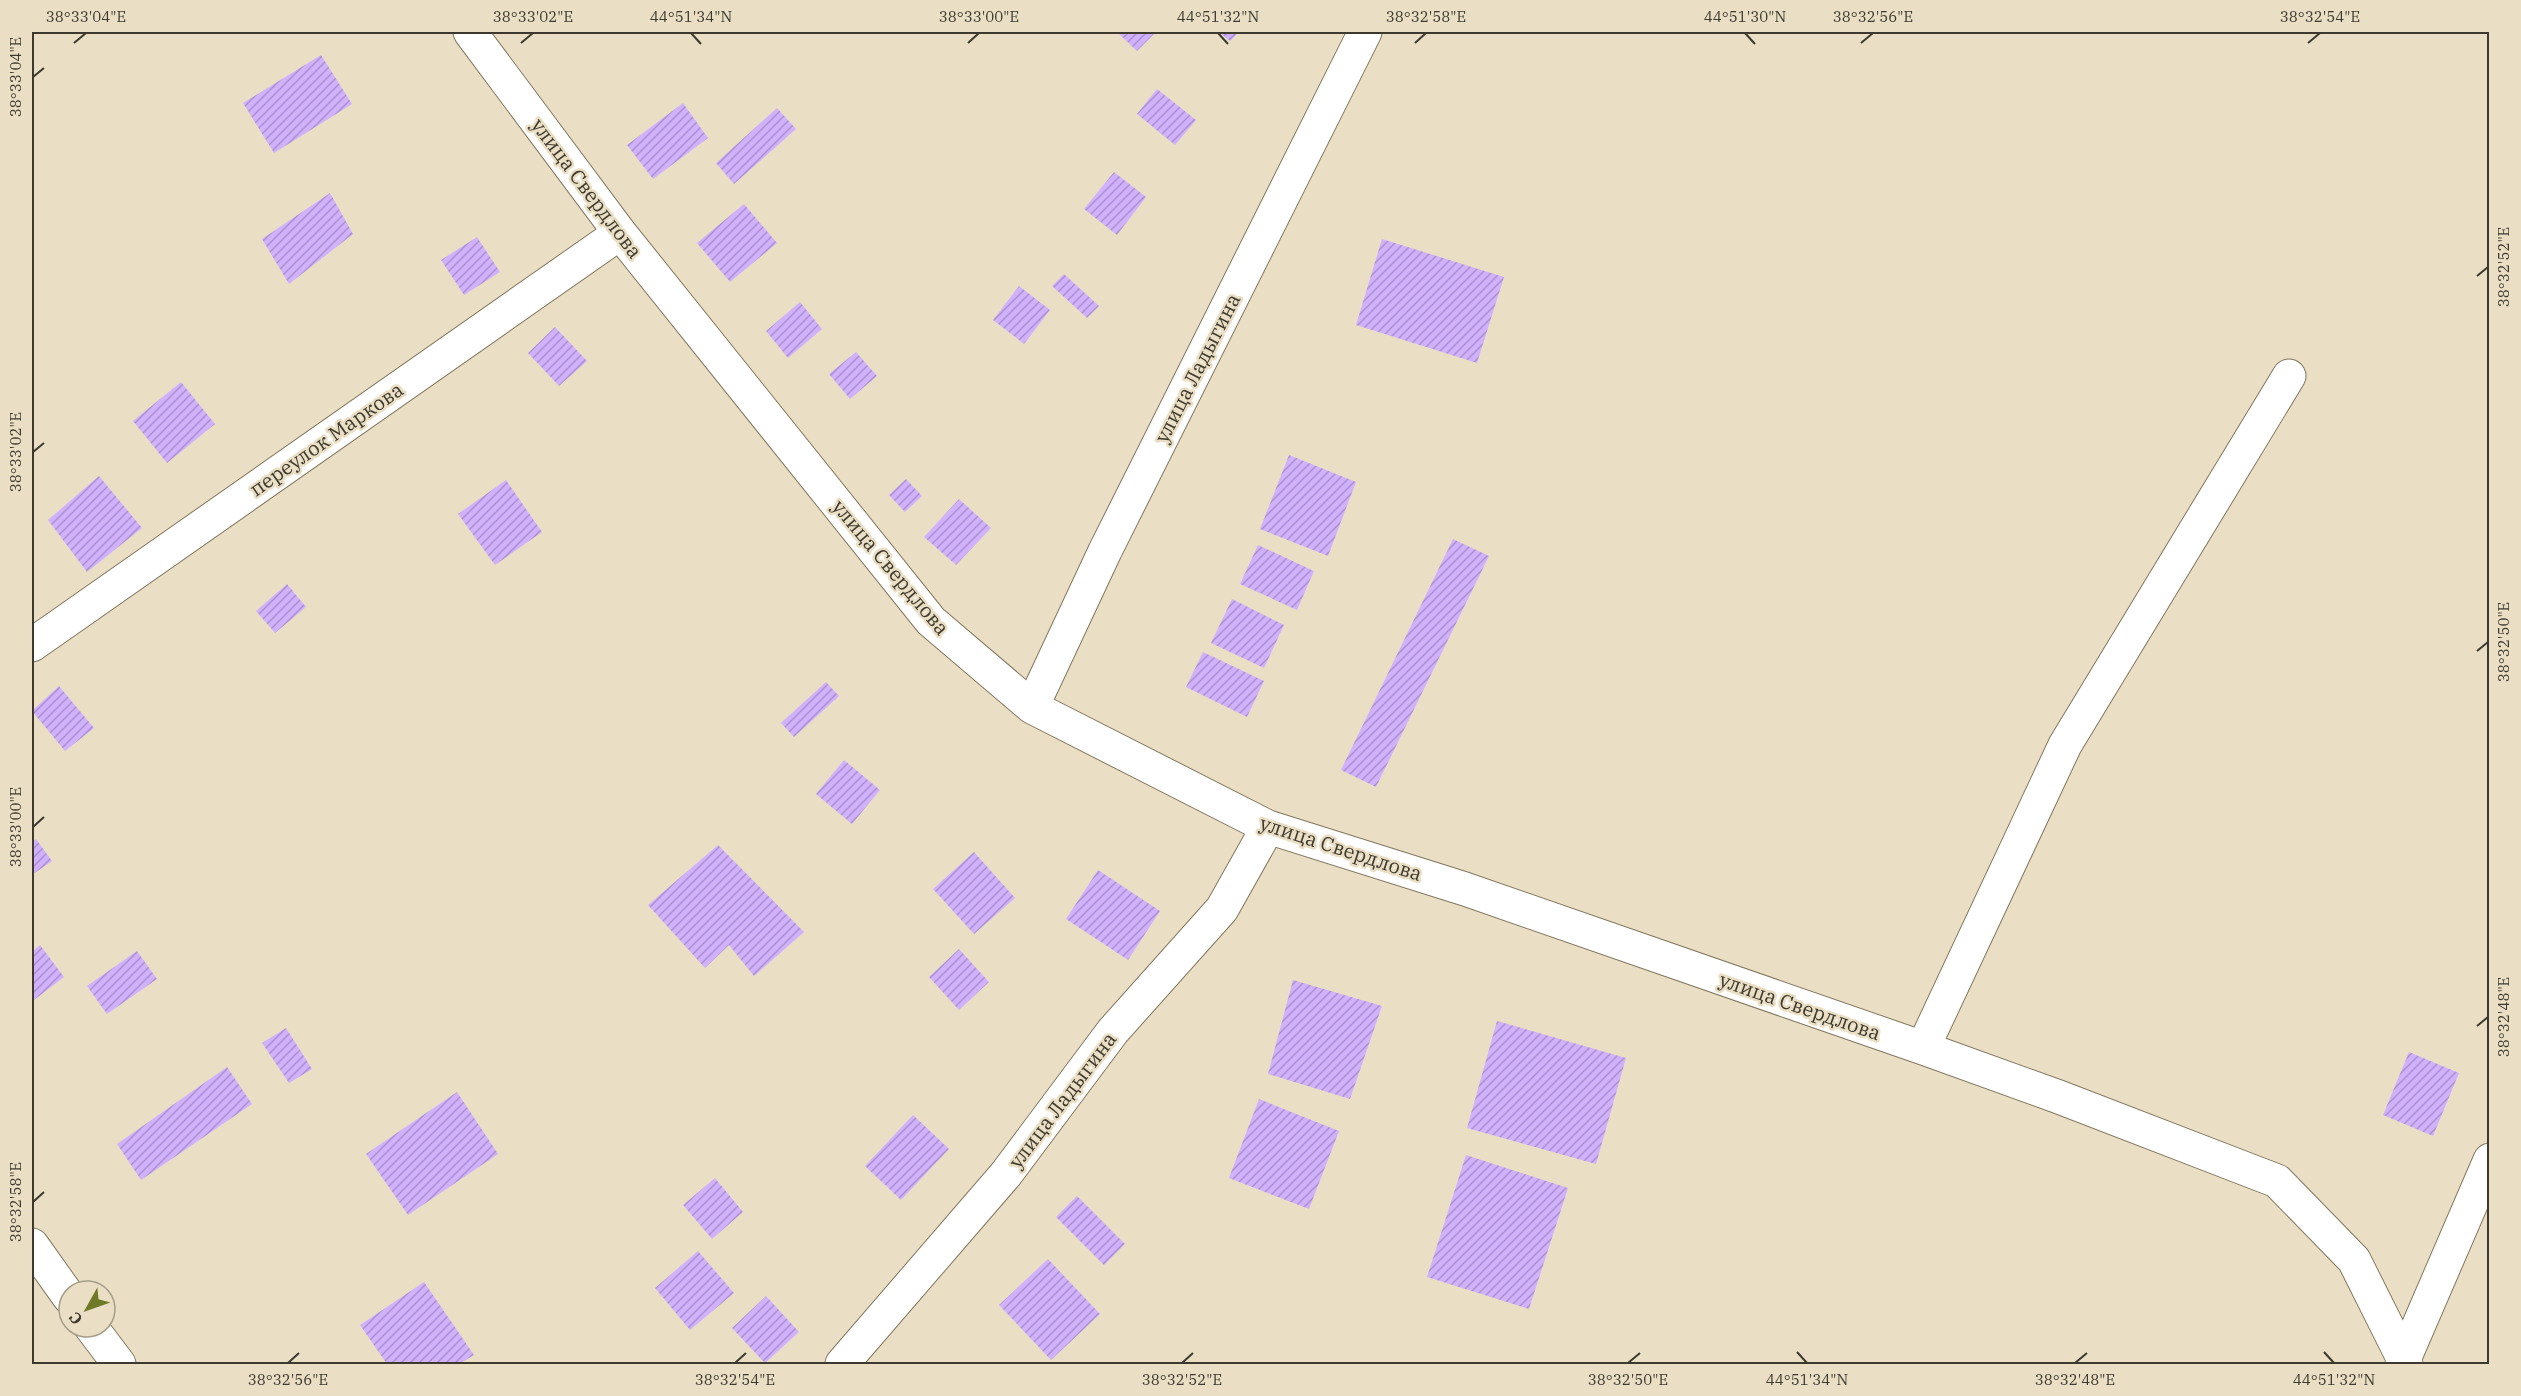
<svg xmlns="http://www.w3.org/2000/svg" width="2521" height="1396" font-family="'IBM Plex Serif',serif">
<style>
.building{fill:url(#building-hatch)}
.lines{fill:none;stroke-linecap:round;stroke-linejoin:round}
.minor-casing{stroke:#817860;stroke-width:35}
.minor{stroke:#fff;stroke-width:33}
.ticks{fill:none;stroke:#3d392f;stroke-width:2}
.labels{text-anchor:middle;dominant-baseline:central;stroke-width:5;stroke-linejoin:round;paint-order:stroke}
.street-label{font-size:20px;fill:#3d392f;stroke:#eadfc4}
.neatline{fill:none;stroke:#3d392f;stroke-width:2}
.ticks-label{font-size:15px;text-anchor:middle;fill:#3d392f}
</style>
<defs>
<pattern id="building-hatch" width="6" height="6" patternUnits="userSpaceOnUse" patternTransform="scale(1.5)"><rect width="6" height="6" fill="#d1b0fe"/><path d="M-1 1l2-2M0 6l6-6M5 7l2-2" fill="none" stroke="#ab90ce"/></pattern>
</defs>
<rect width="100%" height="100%" fill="#eadfc4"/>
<path class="building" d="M 1117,32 L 1156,32 L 1137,51 Z
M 1219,32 L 1239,32 L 1230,41 Z
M 321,55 L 352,104 L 274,153 L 243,103 Z
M 1157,89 L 1196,120 L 1175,145 L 1137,114 Z
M 683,103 L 708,138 L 653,179 L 627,145 Z
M 777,108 L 796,129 L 734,184 L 716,163 Z
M 1114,172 L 1146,197 L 1117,235 L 1084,209 Z
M 330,193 L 353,234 L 289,284 L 262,239 Z
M 744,204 L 777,243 L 730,282 L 697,243 Z
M 477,237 L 500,272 L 464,295 L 441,260 Z
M 1382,239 L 1504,277 L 1477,363 L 1356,325 Z
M 1064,274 L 1099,306 L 1087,318 L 1052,286 Z
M 1019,286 L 1050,310 L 1024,344 L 993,320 Z
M 800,302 L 822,329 L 788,358 L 766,331 Z
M 555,327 L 587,361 L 559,386 L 528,353 Z
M 856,352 L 877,376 L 850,399 L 829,374 Z
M 181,382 L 215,424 L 167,463 L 133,421 Z
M 1289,455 L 1356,482 L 1328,556 L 1260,529 Z
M 99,476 L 142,528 L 87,572 L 48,520 Z
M 906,479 L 922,496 L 905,512 L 889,495 Z
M 506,480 L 542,532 L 495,565 L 458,514 Z
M 959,499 L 991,528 L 956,565 L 924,537 Z
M 1453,539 L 1489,556 L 1376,787 L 1341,770 Z
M 1258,545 L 1314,571 L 1297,610 L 1240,584 Z
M 287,584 L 306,607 L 275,633 L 256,611 Z
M 1232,599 L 1284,625 L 1264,668 L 1211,643 Z
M 1203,652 L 1264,681 L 1247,717 L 1186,687 Z
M 826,682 L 839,696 L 794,737 L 781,723 Z
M 59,686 L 94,728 L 65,751 L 32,711 Z
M 844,760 L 880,790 L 852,824 L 816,794 Z
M 36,839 L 52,861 L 32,875 L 32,842 Z
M 718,845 L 804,932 L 754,976 L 729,945 L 705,968 L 648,905 Z
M 974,852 L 1015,898 L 974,934 L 933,889 Z
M 1098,870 L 1160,911 L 1128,960 L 1066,919 Z
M 40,945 L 64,977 L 34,1000 L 32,997 L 32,952 Z
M 959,949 L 989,982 L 959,1010 L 929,977 Z
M 137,951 L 157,979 L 107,1014 L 87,986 Z
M 1293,980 L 1382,1006 L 1350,1099 L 1268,1074 Z
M 1497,1021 L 1626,1058 L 1596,1164 L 1467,1128 Z
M 286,1028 L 312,1069 L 289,1083 L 262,1043 Z
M 2409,1052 L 2459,1073 L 2433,1136 L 2383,1115 Z
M 227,1067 L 252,1104 L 141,1180 L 117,1144 Z
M 457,1092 L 498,1154 L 408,1215 L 366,1154 Z
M 1259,1099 L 1339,1131 L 1309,1209 L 1229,1178 Z
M 913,1115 L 949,1149 L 901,1200 L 865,1166 Z
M 1466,1155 L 1568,1188 L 1529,1309 L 1427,1277 Z
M 715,1178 L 743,1212 L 712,1239 L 683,1205 Z
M 1077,1196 L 1125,1244 L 1104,1265 L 1056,1217 Z
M 698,1251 L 734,1293 L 690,1330 L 655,1288 Z
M 1048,1259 L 1100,1314 L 1051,1360 L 999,1305 Z
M 424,1282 L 474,1355 L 459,1364 L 387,1364 L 360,1325 Z
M 766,1296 L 799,1332 L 765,1363 L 732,1328 Z"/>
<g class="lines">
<defs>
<path id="minor" d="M 470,32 L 620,233 L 931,621 L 1032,707 L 1268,827 L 1465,889 L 1923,1048 L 2059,1097 L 2277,1181 L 2354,1260 L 2406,1364
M 32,645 L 620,233
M 1032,707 L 1105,551 L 1365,32
M 1923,1048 L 2065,745 L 2289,376
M 32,1245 L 69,1297
M 91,1327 L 119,1364
M 842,1364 L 1006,1174 L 1113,1031 L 1222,909 L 1268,827
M 2402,1364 L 2490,1160"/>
</defs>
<use href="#minor" class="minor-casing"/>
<use href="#minor" class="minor"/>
</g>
<path class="ticks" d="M 691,33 L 701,44M 1218,33 L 1228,44M 1745,33 L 1755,44M 74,43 L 86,33M 521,43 L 533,33M 968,43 L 979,33M 1415,43 L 1426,33M 1861,43 L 1873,33M 2308,43 L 2320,33M 33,77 L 44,68M 2477,276 L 2488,267M 33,452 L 44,443M 2477,651 L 2488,642M 33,827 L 44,817M 2477,1026 L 2488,1017M 33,1202 L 44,1192M 1797,1352 L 1807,1363M 2324,1352 L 2334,1363M 288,1363 L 299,1353M 735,1363 L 746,1353M 1182,1363 L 1193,1353M 1628,1363 L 1640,1353M 2075,1363 L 2087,1353"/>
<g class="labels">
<g class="street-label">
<text transform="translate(587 188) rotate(53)">улица Свердлова</text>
<text transform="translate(1197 368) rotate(-63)">улица Ладыгина</text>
<text transform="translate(326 439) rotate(-35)">переулок Маркова</text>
<text transform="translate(891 567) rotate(50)">улица Свердлова</text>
<text transform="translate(1341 848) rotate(18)">улица Свердлова</text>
<text transform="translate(1800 1006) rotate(19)">улица Свердлова</text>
<text transform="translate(1062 1100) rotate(-53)">улица Ладыгина</text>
</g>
</g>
<rect width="2521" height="1396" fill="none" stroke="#eadfc4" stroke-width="66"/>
<g transform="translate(87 1309) rotate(230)"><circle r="28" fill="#eadfc4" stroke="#a59d88" stroke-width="1.5"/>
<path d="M0-4.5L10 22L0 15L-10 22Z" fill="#6e7a26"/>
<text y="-9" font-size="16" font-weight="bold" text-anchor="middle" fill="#3d392f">С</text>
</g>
<rect x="33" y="33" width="2455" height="1330" class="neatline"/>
<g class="ticks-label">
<text x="86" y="22">38°33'04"E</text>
<text x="533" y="22">38°33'02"E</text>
<text x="691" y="22">44°51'34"N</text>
<text x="979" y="22">38°33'00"E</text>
<text x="1218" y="22">44°51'32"N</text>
<text x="1426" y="22">38°32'58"E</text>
<text x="1745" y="22">44°51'30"N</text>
<text x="1873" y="22">38°32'56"E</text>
<text x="2320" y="22">38°32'54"E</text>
<text transform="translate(16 77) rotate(-90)" y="5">38°33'04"E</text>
<text transform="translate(2504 267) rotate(-90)" y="5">38°32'52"E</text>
<text transform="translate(16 452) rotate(-90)" y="5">38°33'02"E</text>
<text transform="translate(2504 642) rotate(-90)" y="5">38°32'50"E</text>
<text transform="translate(16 827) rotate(-90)" y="5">38°33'00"E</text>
<text transform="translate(2504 1017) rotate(-90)" y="5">38°32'48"E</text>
<text transform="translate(16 1202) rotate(-90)" y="5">38°32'58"E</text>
<text x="288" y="1385">38°32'56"E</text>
<text x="735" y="1385">38°32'54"E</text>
<text x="1182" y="1385">38°32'52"E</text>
<text x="1628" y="1385">38°32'50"E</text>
<text x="1807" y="1385">44°51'34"N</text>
<text x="2075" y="1385">38°32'48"E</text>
<text x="2334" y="1385">44°51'32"N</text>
</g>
</svg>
